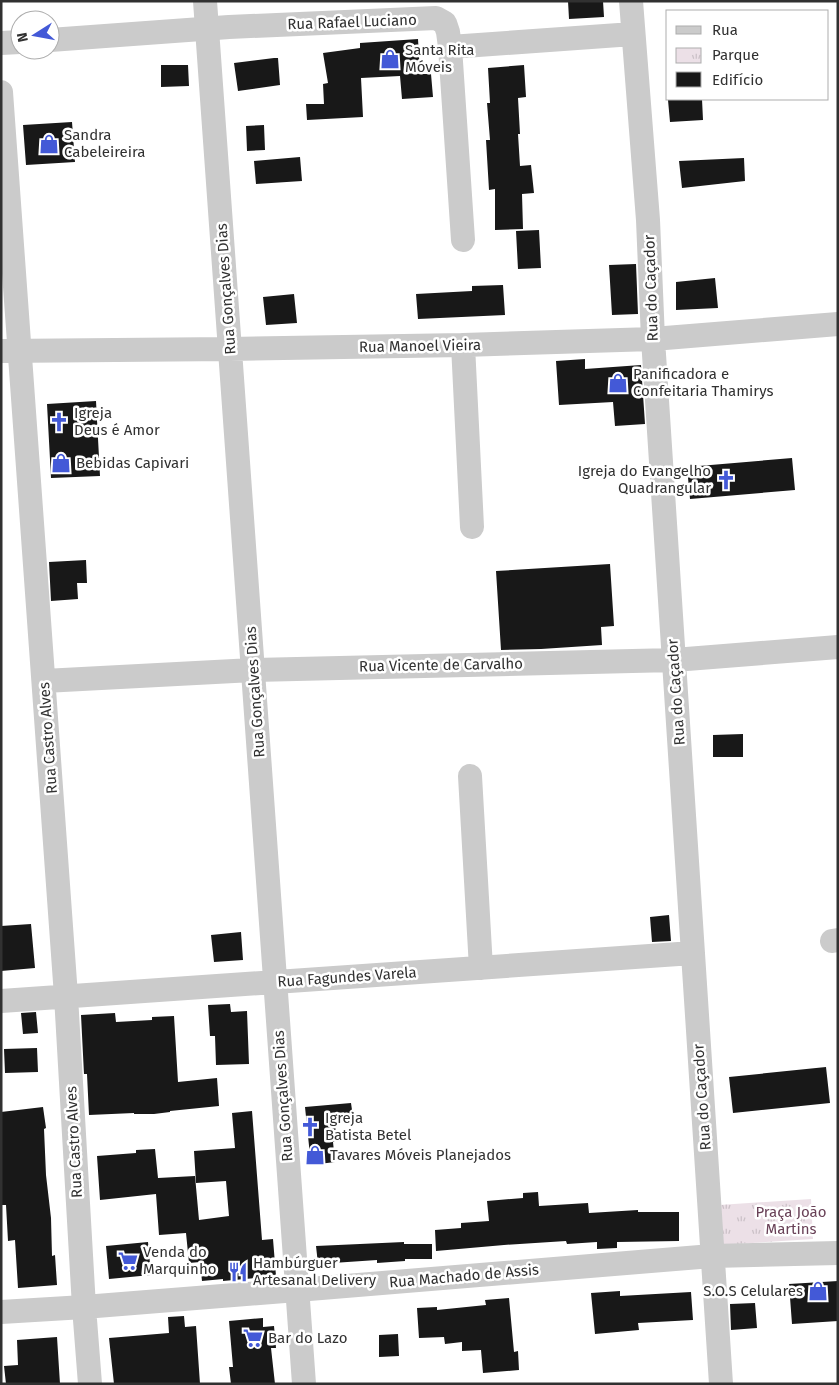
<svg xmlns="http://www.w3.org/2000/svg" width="839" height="1385" font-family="'Fira Sans',sans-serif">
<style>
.park{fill:url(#park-tufts)}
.building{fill:#181818}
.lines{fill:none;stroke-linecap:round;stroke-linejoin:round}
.minor{stroke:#cbcbcb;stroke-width:24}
.labels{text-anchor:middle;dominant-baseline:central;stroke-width:5;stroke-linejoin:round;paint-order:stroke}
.street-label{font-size:15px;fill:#313131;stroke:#fff}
.poi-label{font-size:15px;fill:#313131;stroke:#fff;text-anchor:start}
.park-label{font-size:15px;fill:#694157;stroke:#fff}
</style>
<defs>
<pattern id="park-tufts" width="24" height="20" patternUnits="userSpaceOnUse" patternTransform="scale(1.25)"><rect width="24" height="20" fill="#ece0e7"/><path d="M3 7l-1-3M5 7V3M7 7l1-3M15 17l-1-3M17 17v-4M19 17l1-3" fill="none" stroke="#cbc1c7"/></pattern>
</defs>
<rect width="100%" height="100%" fill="#fff"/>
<path class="park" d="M 811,1199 L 813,1239 L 722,1245 L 719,1205 Z"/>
<path class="building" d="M 568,1 L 603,1 L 604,17 L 569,19 Z
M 418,39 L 420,74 L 431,74 L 433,97 L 402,99 L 400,76 L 361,78 L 363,117 L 307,120 L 306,104 L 324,104 L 323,84 L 328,83 L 323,53 L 360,48 L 360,43 Z
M 274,58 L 278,58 L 280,85 L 238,91 L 234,63 Z
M 161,65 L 188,65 L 189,86 L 161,87 Z
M 524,65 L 526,97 L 518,98 L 520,134 L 518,134 L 520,166 L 531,165 L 534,193 L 522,194 L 523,229 L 495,230 L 495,189 L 489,190 L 486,140 L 490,140 L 487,103 L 490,103 L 488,68 Z
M 680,99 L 702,99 L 703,120 L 670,122 L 668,100 Z
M 72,122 L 75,162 L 26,165 L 23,125 Z
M 264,125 L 265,150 L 247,151 L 246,126 Z
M 300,157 L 302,181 L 256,184 L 254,161 Z
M 744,158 L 745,181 L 682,188 L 679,161 Z
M 539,230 L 541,268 L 518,269 L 516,231 Z
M 636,264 L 638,314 L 612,315 L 609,265 Z
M 715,278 L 718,308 L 676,310 L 676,282 Z
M 503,285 L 505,315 L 418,319 L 416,294 L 472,291 L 472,286 Z
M 294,294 L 297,323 L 266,325 L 263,297 Z
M 585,359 L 585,369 L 641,365 L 645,424 L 615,426 L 613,402 L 559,405 L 556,361 Z
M 96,401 L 100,476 L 51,478 L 47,404 Z
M 792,458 L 795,490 L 690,499 L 687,467 Z
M 86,560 L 87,583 L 77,583 L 78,599 L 51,601 L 49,562 Z
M 610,564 L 614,626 L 601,627 L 602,645 L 541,649 L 501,650 L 496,571 Z
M 743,734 L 743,757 L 713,757 L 713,735 Z
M 669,915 L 671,941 L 652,942 L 650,917 Z
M 31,924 L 35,968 L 1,971 L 1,926 Z
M 241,932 L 243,960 L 214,962 L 211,935 Z
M 230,1004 L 231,1012 L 247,1011 L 249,1064 L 216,1065 L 215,1036 L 210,1036 L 208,1005 Z
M 36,1012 L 38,1033 L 23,1034 L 21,1013 Z
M 115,1013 L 116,1022 L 152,1020 L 152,1017 L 174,1016 L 178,1082 L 217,1078 L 219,1106 L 170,1111 L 170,1112 L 154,1114 L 134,1114 L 134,1113 L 89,1115 L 87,1074 L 84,1074 L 81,1015 Z
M 37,1048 L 38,1072 L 5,1073 L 4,1049 Z
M 826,1067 L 830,1103 L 733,1113 L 729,1077 Z
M 351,1103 L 353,1117 L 335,1119 L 336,1141 L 333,1142 L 335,1162 L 311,1165 L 305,1107 Z
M 43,1107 L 46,1128 L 44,1129 L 46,1175 L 51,1218 L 52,1256 L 55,1255 L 57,1285 L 18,1288 L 15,1240 L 8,1241 L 6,1205 L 1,1205 L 1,1112 Z
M 252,1111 L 262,1240 L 273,1239 L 276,1276 L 223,1281 L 223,1279 L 202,1281 L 200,1262 L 189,1263 L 186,1233 L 159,1235 L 156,1194 L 100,1200 L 97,1156 L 136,1153 L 136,1150 L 155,1149 L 158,1178 L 195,1176 L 199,1220 L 229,1216 L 226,1181 L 196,1183 L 194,1151 L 235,1148 L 232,1113 Z
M 538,1192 L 539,1206 L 588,1203 L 589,1213 L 638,1210 L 638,1212 L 679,1212 L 679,1241 L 617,1242 L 617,1248 L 597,1249 L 597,1242 L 567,1244 L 566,1241 L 504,1245 L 436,1251 L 435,1230 L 461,1228 L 461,1223 L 489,1221 L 487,1201 L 523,1198 L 523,1193 Z
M 148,1242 L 151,1275 L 109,1279 L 106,1246 Z
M 404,1242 L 404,1244 L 432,1244 L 432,1259 L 405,1259 L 405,1261 L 377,1263 L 377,1260 L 318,1264 L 316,1246 Z
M 838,1281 L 838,1321 L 792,1324 L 789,1284 Z
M 620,1291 L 620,1296 L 691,1292 L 693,1320 L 638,1323 L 639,1330 L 595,1334 L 591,1293 Z
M 509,1298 L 514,1352 L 518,1351 L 519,1370 L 483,1373 L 481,1350 L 462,1351 L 462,1342 L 445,1344 L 444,1337 L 419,1338 L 417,1308 L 437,1307 L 437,1310 L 486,1305 L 485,1300 Z
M 755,1303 L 757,1328 L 731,1330 L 730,1304 Z
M 184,1316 L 185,1327 L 196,1326 L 200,1384 L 114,1384 L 109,1338 L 169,1333 L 168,1317 Z
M 263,1318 L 263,1327 L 274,1326 L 276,1348 L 271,1348 L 275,1384 L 231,1384 L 229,1367 L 233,1367 L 229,1321 Z
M 398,1334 L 399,1356 L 379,1357 L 379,1335 Z
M 57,1337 L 60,1384 L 6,1384 L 4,1366 L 18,1365 L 17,1340 Z"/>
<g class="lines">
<path class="minor" d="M 205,1 L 304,1384
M 631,1 L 648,220 L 653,339 L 721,1384
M 50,40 L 229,27 L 436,18 L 445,23 L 448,32 L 450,47 L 633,34
M 1,43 L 20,42
M 450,47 L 463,240
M 1,92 L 66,996 L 84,1307 L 90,1384
M 463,345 L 472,527
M 1,351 L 230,349 L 463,345 L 653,339 L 838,324
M 44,681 L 253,670 L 674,660 L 838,647
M 470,776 L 481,968
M 832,941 L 838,940
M 1,1001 L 693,953
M 1,1312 L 84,1307 L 297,1290 L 712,1256 L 838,1253"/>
</g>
<defs>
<symbol id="shop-bare" viewBox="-9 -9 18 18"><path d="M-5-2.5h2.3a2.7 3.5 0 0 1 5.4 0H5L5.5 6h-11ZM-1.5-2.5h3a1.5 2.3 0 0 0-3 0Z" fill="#4359d7" stroke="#fff" stroke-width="2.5" paint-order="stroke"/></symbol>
<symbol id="church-bare" viewBox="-9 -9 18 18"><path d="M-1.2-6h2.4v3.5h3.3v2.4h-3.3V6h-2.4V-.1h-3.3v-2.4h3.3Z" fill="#4359d7" stroke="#fff" stroke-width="2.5" paint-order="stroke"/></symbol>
<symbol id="supermarket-bare" viewBox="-9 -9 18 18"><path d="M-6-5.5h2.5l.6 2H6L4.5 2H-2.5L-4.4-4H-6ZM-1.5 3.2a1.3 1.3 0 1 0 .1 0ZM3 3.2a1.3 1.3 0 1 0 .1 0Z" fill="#4359d7" stroke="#fff" stroke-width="2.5" paint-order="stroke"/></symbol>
<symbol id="restaurant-bare" viewBox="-9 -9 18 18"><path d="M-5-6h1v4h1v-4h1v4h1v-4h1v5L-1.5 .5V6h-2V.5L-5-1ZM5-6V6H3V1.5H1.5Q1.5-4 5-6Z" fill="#4359d7" stroke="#fff" stroke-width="2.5" paint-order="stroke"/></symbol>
</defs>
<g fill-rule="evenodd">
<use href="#shop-bare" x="376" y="45" width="28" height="28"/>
<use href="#shop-bare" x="35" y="130" width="28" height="28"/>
<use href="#shop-bare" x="604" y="369" width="28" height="28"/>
<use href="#church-bare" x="45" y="408" width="28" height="28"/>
<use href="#shop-bare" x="47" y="449" width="28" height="28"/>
<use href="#church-bare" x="712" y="466" width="28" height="28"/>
<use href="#church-bare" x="296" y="1113" width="28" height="28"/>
<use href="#shop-bare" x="301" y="1141" width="28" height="28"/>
<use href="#supermarket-bare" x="114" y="1247" width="28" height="28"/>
<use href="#restaurant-bare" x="224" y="1258" width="28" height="28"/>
<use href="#shop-bare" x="804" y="1277" width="28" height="28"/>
<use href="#supermarket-bare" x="239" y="1324" width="28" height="28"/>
</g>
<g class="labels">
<g class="street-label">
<text transform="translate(352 22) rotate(-2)">Rua Rafael Luciano</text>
<text transform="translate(651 288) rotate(-92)">Rua do Caçador</text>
<text transform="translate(226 289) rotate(-94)">Rua Gonçalves Dias</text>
<text transform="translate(420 346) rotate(-1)">Rua Manoel Vieira</text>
<text transform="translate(441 665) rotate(-1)">Rua Vicente de Carvalho</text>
<text transform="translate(255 692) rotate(-94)">Rua Gonçalves Dias</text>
<text transform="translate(676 692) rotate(-94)">Rua do Caçador</text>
<text transform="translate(48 738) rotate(-94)">Rua Castro Alves</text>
<text transform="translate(347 977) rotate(-4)">Rua Fagundes Varela</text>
<text transform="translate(283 1096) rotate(-94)">Rua Gonçalves Dias</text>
<text transform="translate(702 1097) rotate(-94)">Rua do Caçador</text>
<text transform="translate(74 1142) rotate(-93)">Rua Castro Alves</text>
<text transform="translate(464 1276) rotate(-5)">Rua Machado de Assis</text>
</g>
<g class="poi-label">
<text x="405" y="50">Santa Rita<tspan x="405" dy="17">Móveis</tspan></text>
<text x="64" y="135">Sandra<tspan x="64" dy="17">Cabeleireira</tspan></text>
<text x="633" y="374">Panificadora e<tspan x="633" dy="17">Confeitaria Thamirys</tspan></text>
<text x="74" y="413">Igreja<tspan x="74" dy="17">Deus é Amor</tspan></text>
<text x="76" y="463">Bebidas Capivari</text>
<text x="711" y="471" text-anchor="end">Igreja do Evangelho<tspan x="711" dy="17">Quadrangular</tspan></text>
<text x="325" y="1118">Igreja<tspan x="325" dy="17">Batista Betel</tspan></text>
<text x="330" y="1155">Tavares Móveis Planejados</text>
<text x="143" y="1252">Venda do<tspan x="143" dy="17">Marquinho</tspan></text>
<text x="253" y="1263">Hambúrguer<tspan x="253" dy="17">Artesanal Delivery</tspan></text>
<text x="803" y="1291" text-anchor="end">S.O.S Celulares</text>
<text x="268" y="1338">Bar do Lazo</text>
</g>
<g class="park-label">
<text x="791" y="1212">Praça João<tspan x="791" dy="17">Martins</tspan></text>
</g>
</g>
<rect width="839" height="1385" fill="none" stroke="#313131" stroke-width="5"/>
<rect x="666" y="10" width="162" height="90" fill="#ffffff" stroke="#adadad"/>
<rect x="676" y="26" width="25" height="8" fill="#cbcbcb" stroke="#adadad"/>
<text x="712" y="35" font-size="15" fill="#313131">Rua</text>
<rect x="676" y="48" width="25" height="15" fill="url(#park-tufts)" stroke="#adadad"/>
<text x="712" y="60" font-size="15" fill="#313131">Parque</text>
<rect x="676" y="72" width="25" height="15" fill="#181818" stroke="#adadad"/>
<text x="712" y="85" font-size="15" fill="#313131">Edifício</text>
<g transform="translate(35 35) rotate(259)"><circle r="24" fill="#ffffff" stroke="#adadad"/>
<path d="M0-4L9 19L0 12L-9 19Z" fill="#4359d7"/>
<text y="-8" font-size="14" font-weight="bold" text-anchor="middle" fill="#313131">N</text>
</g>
</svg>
